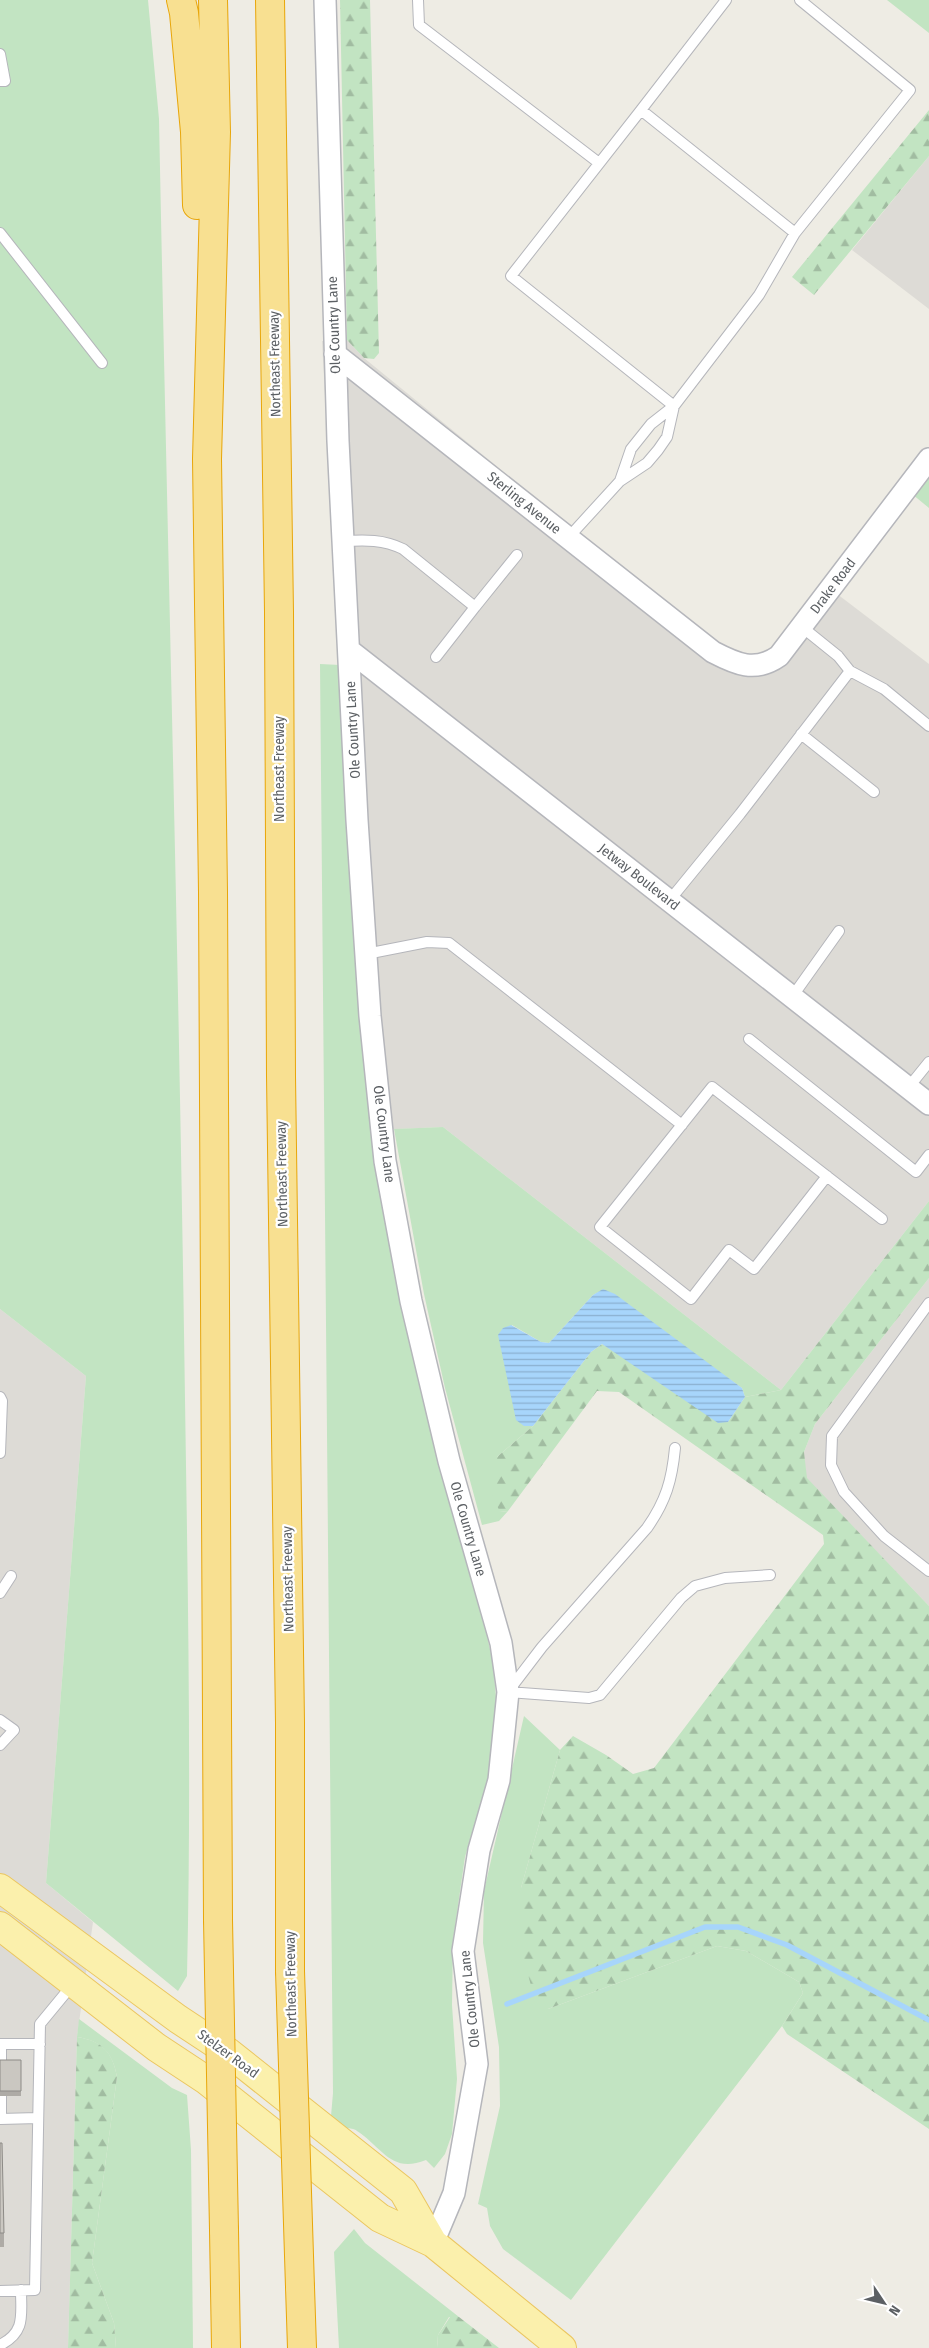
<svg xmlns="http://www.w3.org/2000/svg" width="929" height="2348" font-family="'Fira Sans Condensed',sans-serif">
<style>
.industrial{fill:#dddbd6}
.green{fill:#c2e4c2}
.forest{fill:url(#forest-firs)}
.water{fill:url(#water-rules)}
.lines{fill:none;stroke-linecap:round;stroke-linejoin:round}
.stream{stroke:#a7d5fb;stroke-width:5.5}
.service-casing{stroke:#b5b6bb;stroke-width:12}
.minor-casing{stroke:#b5b6bb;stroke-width:24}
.primary-casing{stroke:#ebc660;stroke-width:30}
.motorway-casing{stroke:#e8a60a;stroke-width:30}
.service{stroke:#fff;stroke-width:10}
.minor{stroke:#fff;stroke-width:21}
.primary{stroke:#fbf0ac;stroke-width:28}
.motorway{stroke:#f8e091;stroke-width:28}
.motorway-bridge-casing{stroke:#e8a60a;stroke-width:30;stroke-linecap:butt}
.motorway-bridge{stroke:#f8e091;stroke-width:28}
.wall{fill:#aeaba6}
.building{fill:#cac7c1;stroke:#8d8b87}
.labels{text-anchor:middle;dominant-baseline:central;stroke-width:4.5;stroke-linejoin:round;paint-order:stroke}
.street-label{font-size:14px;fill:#5c6064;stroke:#fff}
</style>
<defs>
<pattern id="forest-firs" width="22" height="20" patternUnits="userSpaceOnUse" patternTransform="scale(1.25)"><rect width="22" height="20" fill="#c2e4c2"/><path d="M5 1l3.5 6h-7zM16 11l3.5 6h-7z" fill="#a1bca1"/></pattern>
<pattern id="water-rules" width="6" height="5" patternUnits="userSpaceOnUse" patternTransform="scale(1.25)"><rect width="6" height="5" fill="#a7d5fb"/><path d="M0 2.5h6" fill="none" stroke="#8bb0cf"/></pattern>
</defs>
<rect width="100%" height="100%" fill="#eeece4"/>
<path class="industrial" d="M 929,156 L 929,309 L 852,250 Z
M 347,340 L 364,358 L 694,627 L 719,645 L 747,655 L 766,651 L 785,636 L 824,584 L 929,664 L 929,1201 L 781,1390 L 443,1127 L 373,1130 L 355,940 L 322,341 Z
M 929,1278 L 929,1606 L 806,1478 L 804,1452 L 815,1424 Z
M 0,1309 L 86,1376 L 46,1883 L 93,1922 L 77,2037 L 68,2348 L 0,2348 Z"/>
<path class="green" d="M 0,0 L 148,0 L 159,119 C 167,524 178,928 184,1332 C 187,1547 192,1762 187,1976 L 178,1991 L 46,1883 L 86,1376 L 0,1309 Z
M 887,0 L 929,0 L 929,33 Z
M 929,473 L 929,508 L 912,494 Z
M 320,664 L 340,665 L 355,940 L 437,1450 L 486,1631 L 493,1663 L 496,1697 L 496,1725 L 489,1774 L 465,1857 L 453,1940 L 452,2005 L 457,2079 L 452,2134 L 445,2154 L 434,2168 L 426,2160 C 391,2174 383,2148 357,2131 C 354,2128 350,2129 346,2128 C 341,2126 335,2120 331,2116 L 333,2093 Z
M 443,1127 L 781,1390 L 745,1397 L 742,1388 L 603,1290 L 593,1295 L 549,1343 L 541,1342 L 512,1325 L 524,1426 L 533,1426 L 497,1457 L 500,1512 L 508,1511 L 499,1521 L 482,1525 L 445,1388 L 424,1294 L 394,1129 Z
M 524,1716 L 560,1750 L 521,1888 L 548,2009 L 717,1946 L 746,1951 L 799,1982 L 803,1993 L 782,2026 L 571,2300 L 503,2249 L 490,2226 L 487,2208 L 478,2204 L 500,2106 L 499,2047 L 483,1943 L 484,1891 Z
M 79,2019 L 172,2088 L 187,2095 L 191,2150 L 193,2348 L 116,2348 L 114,2323 L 92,2263 L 117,2077 C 113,2053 102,2041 77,2037 Z
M 354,2229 L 365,2243 L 459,2317 L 449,2317 L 438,2335 L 437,2348 L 339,2348 L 334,2252 Z"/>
<path class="forest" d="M 340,0 L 370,0 L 379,353 L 374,359 L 364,358 L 347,340 Z
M 929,110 L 929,156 L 814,295 L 792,277 Z
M 929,1201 L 929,1278 L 815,1424 L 804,1452 L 807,1478 L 929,1606 L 929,2129 L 787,2034 L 782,2026 L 803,1993 L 799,1982 L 746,1951 L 717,1946 L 548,2009 L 536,2004 L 520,1945 L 521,1888 L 560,1750 L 573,1736 L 606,1755 L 633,1774 L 654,1768 L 824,1544 L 823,1535 L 619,1392 L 597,1391 L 508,1511 L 500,1512 L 492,1495 L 497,1457 L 533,1426 L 591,1352 L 602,1344 L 728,1422 L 745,1397 L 781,1390 Z
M 77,2037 C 103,2041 113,2053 117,2077 L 92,2263 L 114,2323 L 116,2348 L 68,2348 Z
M 450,2317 L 459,2317 L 499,2348 L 437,2348 L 438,2335 Z"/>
<path class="water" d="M 603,1289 L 615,1294 L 742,1388 L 745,1397 L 728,1422 L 718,1423 L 602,1344 L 591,1352 L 533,1426 L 524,1426 L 516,1420 L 498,1335 L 503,1328 L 511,1325 L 541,1342 L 549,1343 L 593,1295 Z"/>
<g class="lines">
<path class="stream" d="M 507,2004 L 705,1927 L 738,1927 L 787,1945 L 929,2020"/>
<defs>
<path id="service" d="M 418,0 L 419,25 L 599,163
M 0,54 L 5,81 L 0,81
M 641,110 L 726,0
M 0,233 L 102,363
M 795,233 L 910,90 L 800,0
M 620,481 L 631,449 L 651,424 L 674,406 L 759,295 L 795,233 L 641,110 L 511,276 L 674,406
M 568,538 L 620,481 L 647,463 L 658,450 L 667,437 L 674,406
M 343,541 C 365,540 383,539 403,549 L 475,607 L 517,555
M 802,627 L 838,656 L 850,671
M 436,657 L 475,607
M 801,734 L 874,792
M 669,901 L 740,814 L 850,671 L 884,689 L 929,726
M 366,954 L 427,942 L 449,943 L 682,1125
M 792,997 L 839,931
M 749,1039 L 916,1172 L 929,1155
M 908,1088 L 929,1062
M 827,1176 L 754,1269 L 729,1250 L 691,1299 L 600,1227 L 712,1087 L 882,1219
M 929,1303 L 832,1436 L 831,1465 L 844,1492 L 884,1536 L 929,1571
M 0,1397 L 2,1401 L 0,1453
M 0,1593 L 11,1576
M 510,1689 L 542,1647 L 647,1528 C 666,1501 672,1480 675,1448
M 508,1692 L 589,1698 L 600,1695 L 681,1598 L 695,1586 L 725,1578 L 770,1575
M 0,1720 L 14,1730 L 0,1745
M 0,2044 L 40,2044
M 1,2065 L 1,2044
M 1,2096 L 1,2118
M 0,2119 L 38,2118
M 0,2291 L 35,2290 L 40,2024 L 73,1984
M 0,2345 C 26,2332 21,2315 21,2290"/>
<path id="minor" d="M 325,0 L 338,441 L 357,820 L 370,1016 L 385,1161 L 411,1301 L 449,1461 L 501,1643 L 508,1692 L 499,1780 L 479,1850 L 463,1951 L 477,2064 L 454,2193 L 433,2243
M 335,354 L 713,652 C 736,664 755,673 779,656 L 929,459
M 349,650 L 929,1104"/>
<path id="primary" d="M 0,1888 L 178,2019 L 228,2052 L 403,2191 L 433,2243
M 0,1926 L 156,2047 L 206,2080 L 380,2218 L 433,2243 L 562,2348"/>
<path id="motorway" d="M 181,0 L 184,13 L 195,132 L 197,205
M 213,0 L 216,132 L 207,459 L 213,892 L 218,1920
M 270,0 L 279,612 L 281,1076 L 290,1723 L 290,1971
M 224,2230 L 226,2348
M 300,2287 L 302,2348"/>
</defs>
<use href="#service" class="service-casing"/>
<use href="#minor" class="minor-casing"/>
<use href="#primary" class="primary-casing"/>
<use href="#motorway" class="motorway-casing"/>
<use href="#service" class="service"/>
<use href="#minor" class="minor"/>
<use href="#primary" class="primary"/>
<use href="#motorway" class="motorway"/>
<defs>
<path id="motorway-bridge" d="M 218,1920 L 224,2230
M 290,1971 L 300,2287"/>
</defs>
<use href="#motorway-bridge" class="motorway-bridge-casing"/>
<use href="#motorway-bridge" class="motorway-bridge"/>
</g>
<path class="wall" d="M 0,2060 L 21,2060 L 21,2096 L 0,2096 Z
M 0,2143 L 4,2233 L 4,2247 L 0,2247 Z"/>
<path class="building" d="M 0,2060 L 21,2060 L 21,2091 L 0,2091 Z
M 0,2143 L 2,2143 L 4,2233 L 0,2233 Z"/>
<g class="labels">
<g class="street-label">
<text transform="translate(334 325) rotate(-92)">Ole Country Lane</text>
<text transform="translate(275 364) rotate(-91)">Northeast Freeway</text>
<text transform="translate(524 503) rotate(39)">Sterling Avenue</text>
<text transform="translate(833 586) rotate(-53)">Drake Road</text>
<text transform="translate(353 730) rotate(-93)">Ole Country Lane</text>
<text transform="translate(279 769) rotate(-90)">Northeast Freeway</text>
<text transform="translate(639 877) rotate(38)">Jetway Boulevard</text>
<text transform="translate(384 1134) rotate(83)">Ole Country Lane</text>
<text transform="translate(282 1174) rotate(-91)">Northeast Freeway</text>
<text transform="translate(468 1529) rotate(74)">Ole Country Lane</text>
<text transform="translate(288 1579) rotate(-91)">Northeast Freeway</text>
<text transform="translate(291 1984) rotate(-91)">Northeast Freeway</text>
<text transform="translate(470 1999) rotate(-96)">Ole Country Lane</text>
<text transform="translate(228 2054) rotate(36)">Stelzer Road</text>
</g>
</g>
<g transform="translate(884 2303) rotate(125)" stroke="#ffffff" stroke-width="4" paint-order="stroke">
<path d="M0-4L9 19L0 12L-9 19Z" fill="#5c6064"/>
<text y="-8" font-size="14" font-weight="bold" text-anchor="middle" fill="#5c6064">N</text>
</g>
</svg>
